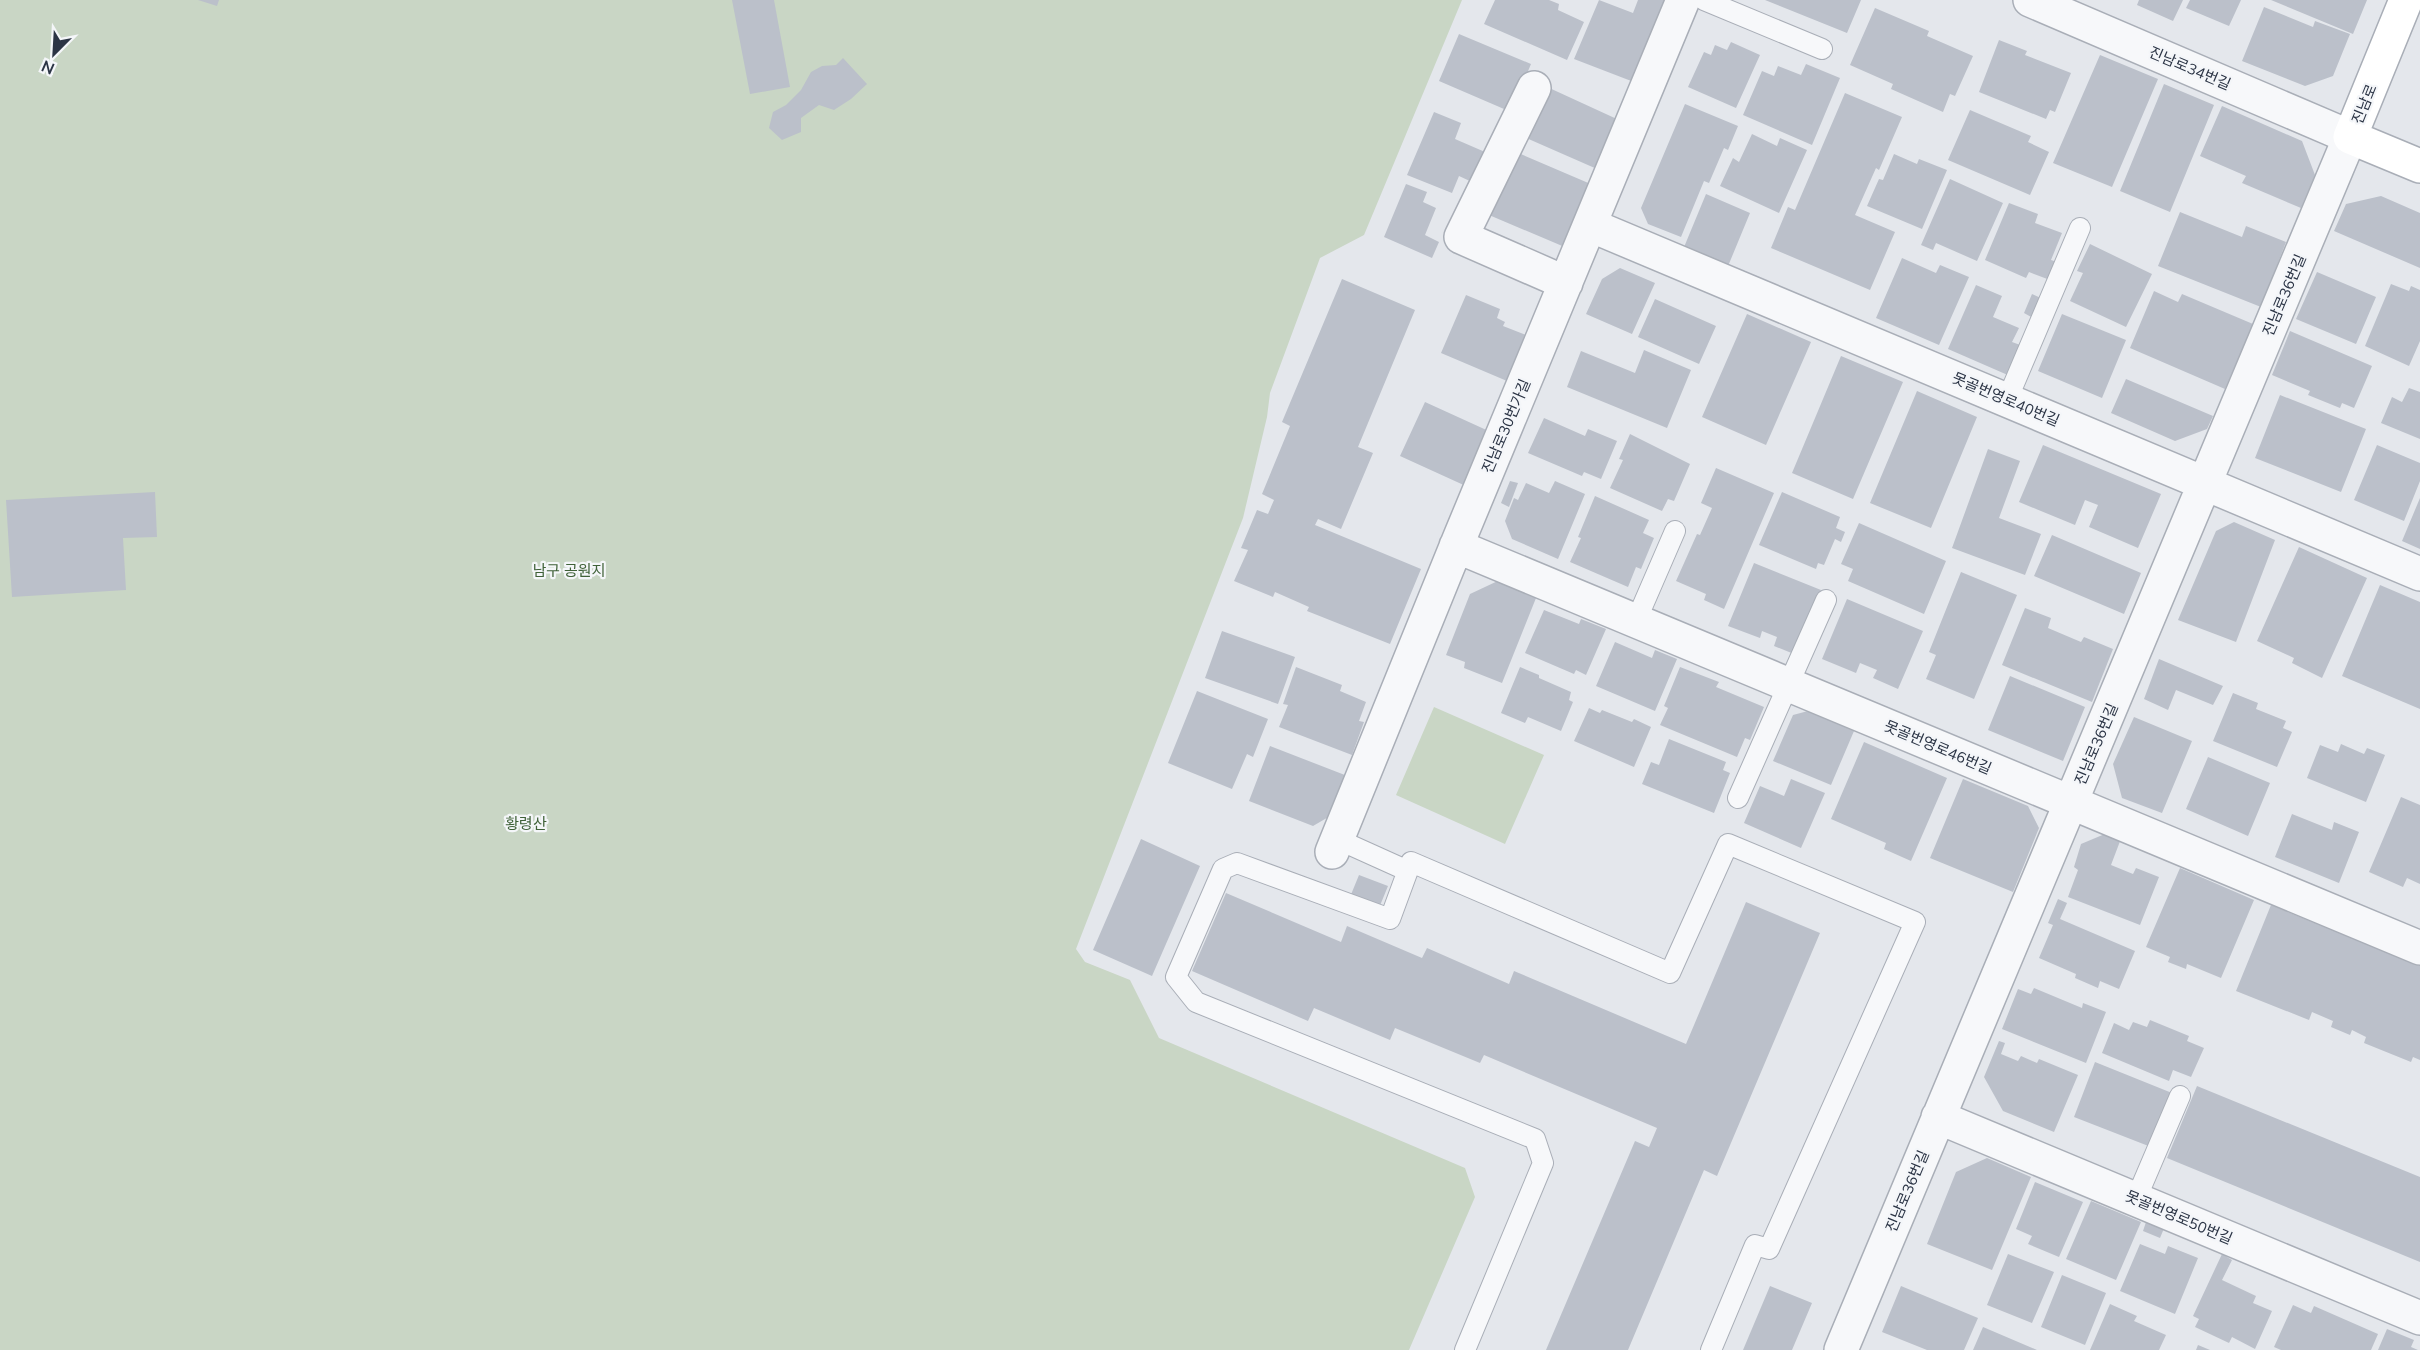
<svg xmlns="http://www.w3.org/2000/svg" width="2420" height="1350" font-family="Mulish,'Noto Sans KR',sans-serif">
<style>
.green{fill:#c9d6c5}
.building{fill:#bbc0ca}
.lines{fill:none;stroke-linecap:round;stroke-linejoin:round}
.service-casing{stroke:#a9aeb7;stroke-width:22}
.minor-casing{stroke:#a9aeb7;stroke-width:36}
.secondary-casing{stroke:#a9aeb7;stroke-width:36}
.service{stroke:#f7f8fa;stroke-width:20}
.minor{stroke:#f7f8fa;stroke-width:33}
.secondary{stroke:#fff;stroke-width:33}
.labels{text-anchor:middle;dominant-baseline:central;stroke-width:4.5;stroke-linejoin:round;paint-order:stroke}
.street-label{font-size:15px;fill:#2b3445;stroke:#f4f6f9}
.park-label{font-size:15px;fill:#3f6138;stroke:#f4f6f9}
</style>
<rect width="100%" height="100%" fill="#e4e7ec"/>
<path class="green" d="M 0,0 L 1462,0 L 1364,235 L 1320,258 L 1270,393 L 1267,417 L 1243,518 L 1076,949 L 1085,962 L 1130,980 L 1159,1038 L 1465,1168 L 1475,1197 L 1409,1350 L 0,1350 Z
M 1434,707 L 1544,755 L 1505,844 L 1396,795 Z"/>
<path class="building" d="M 198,0 L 219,0 L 217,6 Z
M 732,0 L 774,0 L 790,87 L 750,94 Z
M 1495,0 L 1549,0 L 1559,4 L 1558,10 L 1584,22 L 1567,60 L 1484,24 Z
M 1599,0 L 1633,13 L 1638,0 L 1671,0 L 1639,84 L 1574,59 Z
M 1765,0 L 1861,0 L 1847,33 Z
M 2139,0 L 2183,0 L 2173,21 L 2137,5 Z
M 2190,0 L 2241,0 L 2229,26 L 2186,8 Z
M 2271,0 L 2367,0 L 2353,34 Z
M 2264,7 L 2313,27 L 2315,21 L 2350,34 L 2333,76 L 2305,86 L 2242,61 Z
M 1875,8 L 1929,31 L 1927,36 L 1973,56 L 1955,96 L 1950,94 L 1943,112 L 1891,89 L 1893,84 L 1850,65 Z
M 1459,34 L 1531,64 L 1511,112 L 1439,81 Z
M 1999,40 L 2027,51 L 2025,55 L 2071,73 L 2055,112 L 2050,110 L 2046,119 L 1979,92 Z
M 1731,42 L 1760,55 L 1736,108 L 1688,87 L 1704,52 L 1711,55 L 1715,45 L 1727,50 Z
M 2100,55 L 2158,79 L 2112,187 L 2053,163 Z
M 843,58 L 867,84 L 851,99 L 834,110 L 819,105 L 801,118 L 801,132 L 782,140 L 769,128 L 773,112 L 786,105 L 801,90 L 811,72 L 822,66 L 836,65 Z
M 1806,64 L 1840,78 L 1812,145 L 1743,115 L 1762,71 L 1774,76 L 1778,66 L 1801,75 Z
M 2164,84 L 2214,105 L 2170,212 L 2120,191 Z
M 1545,86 L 1619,120 L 1597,169 L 1522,136 Z
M 1845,93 L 1902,117 L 1879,170 L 1876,168 L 1855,215 L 1895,232 L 1870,290 L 1771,248 L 1788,207 L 1795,210 Z
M 1685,104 L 1738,126 L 1728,150 L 1724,148 L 1709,183 L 1704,181 L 1681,237 L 1648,224 L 1641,208 Z
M 2222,106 L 2302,141 L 2315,175 L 2301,208 L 2242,183 L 2246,176 L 2200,156 Z
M 1970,110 L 2031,136 L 2028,142 L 2049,152 L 2030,195 L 1948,160 Z
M 1434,112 L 1461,123 L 1455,139 L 1485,152 L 1472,182 L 1459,176 L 1452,193 L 1407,175 Z
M 1752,134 L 1777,146 L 1780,138 L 1807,150 L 1779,213 L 1720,186 L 1733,158 L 1739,162 Z
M 1516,152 L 1593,185 L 1567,248 L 1489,215 Z
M 1894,154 L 1917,164 L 1919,159 L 1947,170 L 1922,229 L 1867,206 L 1879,179 L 1883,180 Z
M 1950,179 L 2003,203 L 1977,261 L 1936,243 L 1933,250 L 1921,245 Z
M 1406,184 L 1427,192 L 1423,202 L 1436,208 L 1425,235 L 1439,242 L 1432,258 L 1384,237 Z
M 1706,194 L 1750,213 L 1726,271 L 1682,252 Z
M 2381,196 L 2420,213 L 2420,268 L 2334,231 L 2346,204 Z
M 2009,203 L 2038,214 L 2035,223 L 2062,233 L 2051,260 L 2057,262 L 2050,280 L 2029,272 L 2026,278 L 1985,260 Z
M 2180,212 L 2242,237 L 2246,226 L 2286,242 L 2261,307 L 2158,266 Z
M 2090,244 L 2152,274 L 2126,327 L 2070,301 L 2083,273 L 2077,271 Z
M 1902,258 L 1936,273 L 1940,265 L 1969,277 L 1939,345 L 1876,318 Z
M 1620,268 L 1655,283 L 1632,334 L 1586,314 L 1602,279 Z
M 2317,272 L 2376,297 L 2356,344 L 2296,319 Z
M 1342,279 L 1415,310 L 1358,447 L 1373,453 L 1341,529 L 1318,519 L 1315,525 L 1421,569 L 1390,644 L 1307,611 L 1309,607 L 1275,592 L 1273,597 L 1234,581 L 1248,550 L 1241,548 L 1257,510 L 1268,514 L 1274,500 L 1262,494 L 1290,426 L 1282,422 Z
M 2391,284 L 2409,291 L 2411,286 L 2420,290 L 2420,341 L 2409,366 L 2365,346 Z
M 1976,285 L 2002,296 L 1993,317 L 2019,328 L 2012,342 L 2023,346 L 2010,376 L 1948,349 Z
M 2154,291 L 2178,302 L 2182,294 L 2253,324 L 2225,389 L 2130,348 Z
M 2032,294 L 2043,299 L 2033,318 L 2024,313 Z
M 1466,295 L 1500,309 L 1497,318 L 1505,322 L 1503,326 L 1526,335 L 1507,381 L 1441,353 Z
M 1655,299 L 1716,326 L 1699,364 L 1638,337 Z
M 1747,314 L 1811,342 L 1766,445 L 1702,417 Z
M 2062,314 L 2126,340 L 2102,398 L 2038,371 Z
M 2290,331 L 2372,366 L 2354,408 L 2342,403 L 2340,408 L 2308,395 L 2310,391 L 2272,375 Z
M 1644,350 L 1691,370 L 1667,428 L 1567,387 L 1581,351 L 1635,373 Z
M 1841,356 L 1903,382 L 1853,499 L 1792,473 Z
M 2126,379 L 2213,416 L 2207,429 L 2175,441 L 2111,413 Z
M 2409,388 L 2420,392 L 2420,439 L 2381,423 L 2392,397 L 2402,402 Z
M 1917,391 L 1977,417 L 1931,528 L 1870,503 Z
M 2280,395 L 2366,429 L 2341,492 L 2255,458 Z
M 1425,402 L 1493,433 L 1468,487 L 1400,456 Z
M 1544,418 L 1585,436 L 1588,429 L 1617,441 L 1601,479 L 1584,472 L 1582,476 L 1528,453 Z
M 1630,434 L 1690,464 L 1674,501 L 1668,499 L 1662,511 L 1610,488 L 1623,460 L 1619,459 Z
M 2043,445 L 2161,494 L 2138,548 L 2089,527 L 2098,505 L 2085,500 L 2075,525 L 2019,502 Z
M 2377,445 L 2420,463 L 2420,481 L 2404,521 L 2354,500 Z
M 1988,449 L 2020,461 L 1999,518 L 2041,534 L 2025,575 L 1952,548 Z
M 1716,468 L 1774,493 L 1724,609 L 1704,600 L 1706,594 L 1676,581 L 1697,534 L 1700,535 L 1712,508 L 1701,503 Z
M 1510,481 L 1518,483 L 1509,507 L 1501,503 Z
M 1555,481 L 1585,494 L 1558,559 L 1512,539 L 1505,521 L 1514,498 L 1518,500 L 1526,483 L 1549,493 Z
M 155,492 L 157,537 L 123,538 L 126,590 L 12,597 L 6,500 Z
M 1782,492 L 1840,517 L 1836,528 L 1845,532 L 1841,542 L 1835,539 L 1824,565 L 1818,563 L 1816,569 L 1759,545 Z
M 1595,496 L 1649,520 L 1643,533 L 1654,538 L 1641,569 L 1636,567 L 1628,587 L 1570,562 L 1581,538 L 1578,537 Z
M 2420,498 L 2420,549 L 2402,541 Z
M 2234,522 L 2275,540 L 2236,642 L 2178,620 L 2216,531 Z
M 1859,523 L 1946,561 L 1924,614 L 1848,581 L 1853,569 L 1841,564 Z
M 2052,535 L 2141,573 L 2124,614 L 2034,576 Z
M 2299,547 L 2367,578 L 2322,678 L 2292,663 L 2294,658 L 2257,641 Z
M 1754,563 L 1821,590 L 1794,654 L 1774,646 L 1777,637 L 1762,631 L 1760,638 L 1728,626 Z
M 1961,572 L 2017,595 L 1974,699 L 1926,679 L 1936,655 L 1929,652 Z
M 1502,579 L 1538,593 L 1502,683 L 1464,668 L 1465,662 L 1446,655 L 1470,594 Z
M 2380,585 L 2420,602 L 2420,709 L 2342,676 Z
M 1847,599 L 1923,631 L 1898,689 L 1873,678 L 1877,670 L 1860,663 L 1856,673 L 1822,659 Z
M 2025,608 L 2051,618 L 2048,628 L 2081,642 L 2084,637 L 2113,649 L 2092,702 L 2002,665 Z
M 1544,610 L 1579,624 L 1581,619 L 1606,629 L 1586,675 L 1576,670 L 1574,674 L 1525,653 Z
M 1222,631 L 1295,657 L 1278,704 L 1205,678 Z
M 1615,642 L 1652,658 L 1655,650 L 1677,659 L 1655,711 L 1596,686 Z
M 2159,659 L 2223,686 L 2213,705 L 2176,690 L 2168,710 L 2144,699 Z
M 1296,667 L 1342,685 L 1340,691 L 1366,702 L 1359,721 L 1364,722 L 1352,755 L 1279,727 L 1288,705 L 1283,704 Z
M 1520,667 L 1539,675 L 1539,678 L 1571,692 L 1569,700 L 1573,702 L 1561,731 L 1528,717 L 1525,723 L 1501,713 Z
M 1680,667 L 1719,682 L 1716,687 L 1764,707 L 1750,740 L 1745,738 L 1737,757 L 1660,725 L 1668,708 L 1664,706 Z
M 2010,676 L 2085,707 L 2063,761 L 1988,730 Z
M 1197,691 L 1268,719 L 1253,757 L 1247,754 L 1232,789 L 1168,763 Z
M 2233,693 L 2258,703 L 2256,709 L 2286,721 L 2283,728 L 2292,732 L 2277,767 L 2213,741 Z
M 1589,708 L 1600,713 L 1602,710 L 1632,722 L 1634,719 L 1651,727 L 1634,767 L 1574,741 Z
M 1808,711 L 1854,731 L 1831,785 L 1773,761 L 1793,715 Z
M 2134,717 L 2192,741 L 2162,813 L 2122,798 L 2113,764 Z
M 1669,739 L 1726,762 L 1723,770 L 1730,773 L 1714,813 L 1642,784 L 1651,762 L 1659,765 Z
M 1864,742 L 1947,778 L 1911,861 L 1884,849 L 1886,843 L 1831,819 Z
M 2341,744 L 2364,754 L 2367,748 L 2385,755 L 2366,802 L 2307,778 L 2320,745 L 2338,752 Z
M 1270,746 L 1350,777 L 1337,812 L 1313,826 L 1249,801 Z
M 2208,757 L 2270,783 L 2248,836 L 2186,809 Z
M 1791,779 L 1825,793 L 1801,848 L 1744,823 L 1760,786 L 1784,796 Z
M 1963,779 L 2028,806 L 2039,828 L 2013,892 L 1930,858 Z
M 2401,797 L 2420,805 L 2420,884 L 2407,878 L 2403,887 L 2369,872 Z
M 2292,814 L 2332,830 L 2334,822 L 2359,832 L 2339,883 L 2275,857 Z
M 2112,831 L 2122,836 L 2111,865 L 2133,874 L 2136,868 L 2159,877 L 2140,925 L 2068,897 L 2078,870 L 2074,867 L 2081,844 Z
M 1141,839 L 1200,866 L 1152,976 L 1093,950 Z
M 2180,868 L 2254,900 L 2221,978 L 2187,964 L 2186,969 L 2168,962 L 2170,957 L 2146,947 Z
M 1359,875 L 1388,886 L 1379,908 L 1350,897 Z
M 1226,893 L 1341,942 L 1347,926 L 1422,958 L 1427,948 L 1509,984 L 1514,971 L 1686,1044 L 1746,902 L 1820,933 L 1717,1176 L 1704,1170 L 1628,1350 L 1546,1350 L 1635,1141 L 1649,1147 L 1657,1128 L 1484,1055 L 1480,1063 L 1395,1028 L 1390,1040 L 1314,1008 L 1308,1021 L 1192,971 Z
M 2058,899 L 2067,903 L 2060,919 L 2135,951 L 2119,989 L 2100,981 L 2098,988 L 2075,978 L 2076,974 L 2039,958 L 2053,925 L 2048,923 Z
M 2271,905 L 2420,966 L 2420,1060 L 2413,1057 L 2411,1062 L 2364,1043 L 2366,1037 L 2352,1030 L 2350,1035 L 2331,1027 L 2333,1021 L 2312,1012 L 2309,1020 L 2236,991 Z
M 2034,988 L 2082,1008 L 2083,1003 L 2106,1012 L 2086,1063 L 2002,1029 L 2018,989 L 2031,994 Z
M 2150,1020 L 2189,1036 L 2187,1041 L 2204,1048 L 2191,1077 L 2173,1070 L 2169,1081 L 2102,1053 L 2114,1023 L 2129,1030 L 2133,1022 L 2147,1027 Z
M 1999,1041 L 2005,1043 L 2001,1054 L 2018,1061 L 2021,1056 L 2037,1063 L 2039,1059 L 2078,1075 L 2054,1132 L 2003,1111 L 1984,1077 Z
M 2095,1062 L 2172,1093 L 2151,1147 L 2074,1117 Z
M 2197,1086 L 2420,1177 L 2420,1262 L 2167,1158 Z
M 1987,1158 L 2031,1177 L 1992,1270 L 1927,1244 L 1956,1172 Z
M 2035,1182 L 2083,1202 L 2059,1257 L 2028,1244 L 2032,1236 L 2016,1229 Z
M 2091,1201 L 2141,1222 L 2116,1280 L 2066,1259 Z
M 2147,1219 L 2165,1226 L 2160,1238 L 2143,1231 Z
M 2140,1244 L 2165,1254 L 2168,1246 L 2198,1258 L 2175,1314 L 2120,1291 Z
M 2008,1254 L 2054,1272 L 2032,1323 L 1987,1305 Z
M 2222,1254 L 2232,1260 L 2222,1280 L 2256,1296 L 2253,1303 L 2272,1311 L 2255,1349 L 2232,1337 L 2229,1343 L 2195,1327 L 2199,1319 L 2193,1316 Z
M 2062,1275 L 2106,1293 L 2085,1345 L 2041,1327 Z
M 1770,1286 L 1812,1303 L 1792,1350 L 1743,1350 Z
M 1901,1286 L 1978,1318 L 1964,1350 L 1927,1350 L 1882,1332 Z
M 2110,1304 L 2137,1316 L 2134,1321 L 2166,1335 L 2159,1350 L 2090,1350 Z
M 2293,1305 L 2311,1313 L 2314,1306 L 2378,1334 L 2371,1350 L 2281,1350 L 2274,1347 Z
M 1983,1327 L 2037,1350 L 1973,1350 Z
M 2387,1329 L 2414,1340 L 2411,1347 L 2418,1350 L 2378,1350 Z
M 2198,1345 L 2210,1350 L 2196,1350 Z"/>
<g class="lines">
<defs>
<path id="service" d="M 1704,0 L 1822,49
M 2007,400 L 2080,228
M 1636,621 L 1675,531
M 1738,798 L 1826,600
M 1337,839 L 1408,871
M 2136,1199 L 2180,1096
M 1465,1350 L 1543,1163 L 1535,1139 L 1196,1002 L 1176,977 L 1223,869 L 1237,863 L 1390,919 L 1411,862 L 1670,973 L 1728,844 L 1915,922 L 1769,1249 L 1755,1245 L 1711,1350"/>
<path id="minor" d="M 1534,88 L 1461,237 L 1566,283
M 1590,225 L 2420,574
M 1456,546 L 2420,948
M 1332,852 L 1460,537 L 1683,0
M 1938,1117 L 2420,1318
M 1841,1350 L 2350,137 L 2030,0"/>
<path id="secondary" d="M 2406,0 L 2350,137 L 2420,166"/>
</defs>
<use href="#service" class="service-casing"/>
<use href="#minor" class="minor-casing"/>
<use href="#secondary" class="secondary-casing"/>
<use href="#service" class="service"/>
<use href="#minor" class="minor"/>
<use href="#secondary" class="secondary"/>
</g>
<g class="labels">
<g class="street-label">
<text transform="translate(2190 68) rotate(23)">진남로34번길</text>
<text transform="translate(2364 104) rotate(-68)">진남로</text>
<text transform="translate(2284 295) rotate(-67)">진남로36번길</text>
<text transform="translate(2006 399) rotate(23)">못골번영로40번길</text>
<text transform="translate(1506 426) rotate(-67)">진남로30번가길</text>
<text transform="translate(2096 744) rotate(-67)">진남로36번길</text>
<text transform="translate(1938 747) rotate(23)">못골번영로46번길</text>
<text transform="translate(1907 1191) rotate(-67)">진남로36번길</text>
<text transform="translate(2179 1217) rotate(23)">못골번영로50번길</text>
</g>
<g class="park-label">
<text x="569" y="570">남구 공원지</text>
<text x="526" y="823">황령산</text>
</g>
</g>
<g transform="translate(54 54) rotate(204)" stroke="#f4f6f9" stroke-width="4.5" paint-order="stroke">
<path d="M0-4.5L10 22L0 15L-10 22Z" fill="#2b3445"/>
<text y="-9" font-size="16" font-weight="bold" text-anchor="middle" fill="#2b3445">N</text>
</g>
</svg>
